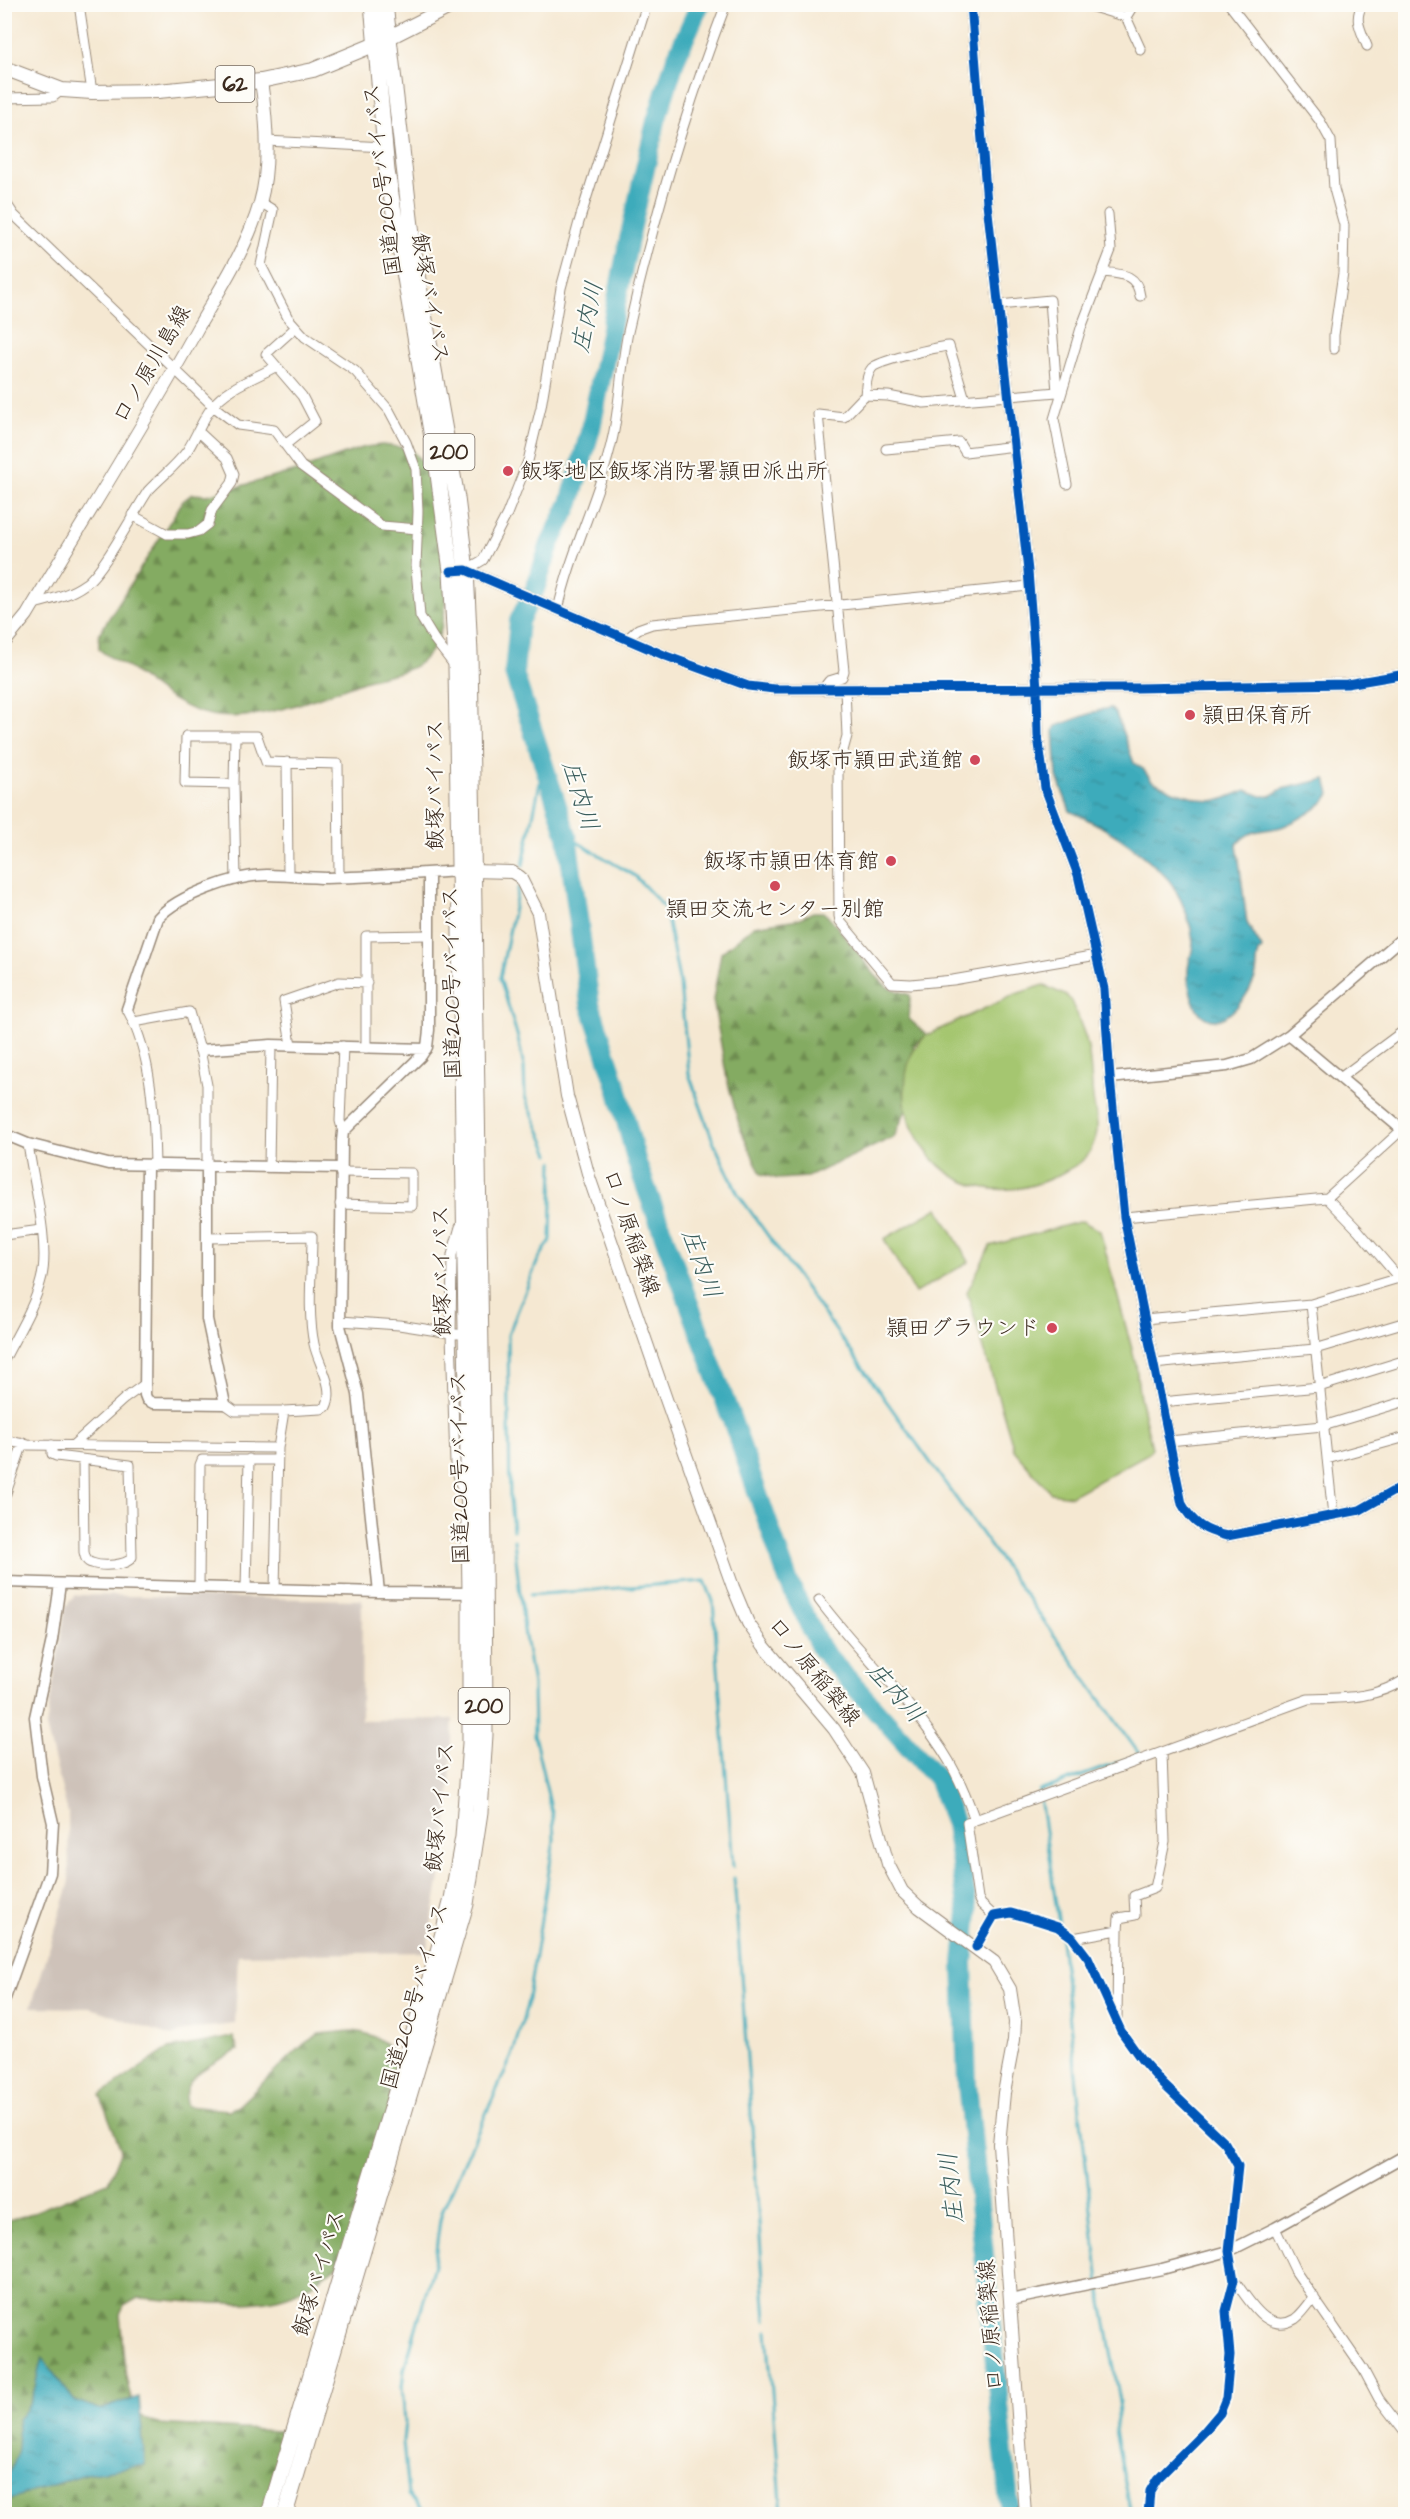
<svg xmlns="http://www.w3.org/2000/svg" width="1410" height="2519" font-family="'Architects Daughter','Klee One',sans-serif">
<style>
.industrial{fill:#cec2b9}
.forest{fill:url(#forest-firs);stroke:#606a40;stroke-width:1.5}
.garden{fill:#a5c66f;stroke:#707846;stroke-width:1.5}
.water{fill:url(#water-ripples);stroke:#3c6a6c;stroke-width:1.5}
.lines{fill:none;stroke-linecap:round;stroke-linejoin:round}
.stream{stroke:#3cabbb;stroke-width:3}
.river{stroke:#3cabbb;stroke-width:20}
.minor-casing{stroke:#988978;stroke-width:11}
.tertiary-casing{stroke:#988978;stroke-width:13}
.secondary-casing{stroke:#988978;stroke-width:14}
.primary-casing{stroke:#988978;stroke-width:16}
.trunk-casing{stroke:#988978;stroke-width:17}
.minor{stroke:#fff;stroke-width:9}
.tertiary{stroke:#fff;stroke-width:10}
.secondary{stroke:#fff;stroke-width:12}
.primary{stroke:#fff;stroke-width:14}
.trunk{stroke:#fff;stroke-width:15}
.cycleway-casing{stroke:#fdfcf7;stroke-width:13}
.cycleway{stroke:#0057b8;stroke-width:9}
.poi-dot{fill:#d1495b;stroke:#fdfcf7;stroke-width:2}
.labels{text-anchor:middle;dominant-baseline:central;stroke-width:4.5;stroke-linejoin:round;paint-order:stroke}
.shield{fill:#fdfcf7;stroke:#75695f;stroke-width:1.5}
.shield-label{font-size:21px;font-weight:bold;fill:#3b2a1e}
.street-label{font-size:22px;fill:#3b2a1e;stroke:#fdfcf7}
.poi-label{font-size:22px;fill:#3b2a1e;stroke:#fdfcf7;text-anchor:end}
.water-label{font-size:24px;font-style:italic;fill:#3b5e5d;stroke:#fdfcf7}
</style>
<defs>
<pattern id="forest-firs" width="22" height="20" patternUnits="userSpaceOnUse" patternTransform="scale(1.5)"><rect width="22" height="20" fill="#84ab62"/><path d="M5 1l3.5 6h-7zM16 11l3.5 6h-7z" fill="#6d8b50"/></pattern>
<pattern id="water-ripples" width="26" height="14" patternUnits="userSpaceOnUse" patternTransform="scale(1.5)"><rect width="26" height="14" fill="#3cabbb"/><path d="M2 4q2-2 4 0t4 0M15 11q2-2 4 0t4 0" fill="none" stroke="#348b97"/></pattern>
</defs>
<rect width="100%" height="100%" fill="#fdfcf7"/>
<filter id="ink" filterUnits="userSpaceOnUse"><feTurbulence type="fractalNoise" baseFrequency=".0167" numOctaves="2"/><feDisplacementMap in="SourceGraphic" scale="12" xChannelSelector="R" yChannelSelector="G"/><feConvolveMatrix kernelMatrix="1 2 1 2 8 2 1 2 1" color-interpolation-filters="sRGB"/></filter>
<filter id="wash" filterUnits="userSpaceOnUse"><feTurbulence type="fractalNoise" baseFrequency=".008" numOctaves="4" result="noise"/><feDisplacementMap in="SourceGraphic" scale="24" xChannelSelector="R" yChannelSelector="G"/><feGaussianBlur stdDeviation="1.35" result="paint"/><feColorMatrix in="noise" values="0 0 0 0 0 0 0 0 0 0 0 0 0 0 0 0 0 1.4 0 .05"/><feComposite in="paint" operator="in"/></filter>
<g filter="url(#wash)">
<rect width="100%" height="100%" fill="#f5e8d2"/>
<path class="industrial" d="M 75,1595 L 362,1600 L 361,1720 L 453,1719 L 449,1803 L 442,1867 L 426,1952 L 238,1955 L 235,2024 L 194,2029 L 171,2036 L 91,2008 L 31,2007 L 69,1885 L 68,1813 L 46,1727 L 66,1606 Z"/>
<path class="forest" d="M 382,445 C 393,446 408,447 416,455 C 435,476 436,506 440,532 C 445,570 455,628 424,659 C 409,675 381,674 361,682 C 320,697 255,724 211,715 C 182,710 156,689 133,671 C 122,662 109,659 99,649 L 99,634 L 183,501 L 192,494 L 207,495 L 293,472 L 365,447 Z
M 813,912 L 823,912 L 831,919 L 875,975 L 887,987 L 910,995 L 909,1019 L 927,1035 L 914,1045 L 904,1091 L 906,1110 L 894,1137 L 807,1177 L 778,1179 L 761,1174 L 740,1128 L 727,1079 L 713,1000 L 721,953 L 754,926 L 798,919 Z
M 351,2031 C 379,2033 392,2046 405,2069 L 344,2262 C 328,2272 313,2284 297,2292 C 256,2312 183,2300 138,2298 L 124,2306 L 120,2315 C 123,2341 123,2391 138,2412 C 143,2419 150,2421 158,2424 L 278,2431 L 296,2436 L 270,2514 L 5,2514 L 4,2221 L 24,2216 L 108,2182 L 121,2150 L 100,2095 L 168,2049 L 233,2037 L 238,2050 C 217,2062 176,2076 187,2106 L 229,2110 L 238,2106 L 305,2043 L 319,2034 Z"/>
<path class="garden" d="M 1043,985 L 1067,996 L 1071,1001 C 1076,1013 1082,1026 1086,1039 C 1091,1057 1091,1079 1093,1098 C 1094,1108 1098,1120 1097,1130 C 1097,1135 1094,1142 1092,1147 C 1088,1160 1073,1167 1062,1173 C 1009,1202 950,1193 919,1140 C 909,1124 903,1106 905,1088 C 906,1066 910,1049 927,1035 L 1016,994 Z
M 938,1208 L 969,1262 L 915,1293 L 884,1239 Z
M 1082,1221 L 1100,1231 L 1136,1364 L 1139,1393 L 1152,1448 L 1149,1453 L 1071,1496 L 1051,1493 L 1014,1450 L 967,1292 L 990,1246 Z"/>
<path class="water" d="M 1110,708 L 1116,714 L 1134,763 L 1143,769 L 1152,781 L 1173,791 L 1208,801 L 1221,800 L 1246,790 L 1261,796 L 1270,796 L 1282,789 L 1326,779 L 1330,794 C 1322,807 1299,820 1284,826 C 1265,833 1253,826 1237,844 L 1247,923 L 1262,948 C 1255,957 1258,964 1256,974 C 1252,991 1227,1029 1206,1018 C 1193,1012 1187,983 1188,969 C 1189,960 1193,951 1193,942 C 1191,923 1183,902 1173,886 C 1169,879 1163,874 1158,869 C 1132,843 1103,826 1070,811 L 1057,777 L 1054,730 L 1056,726 L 1100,710 Z
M 42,2358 L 74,2400 L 99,2409 L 139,2397 L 145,2465 L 85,2474 L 5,2501 L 5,2477 C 20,2460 20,2441 17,2420 C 37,2401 34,2383 42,2358 Z"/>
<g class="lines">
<path class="stream" d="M 567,836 L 635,876 L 665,908 L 680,985 L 689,1074 L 713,1141 L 738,1194 L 1140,1755 L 1039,1791 L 1059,1925
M 523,865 L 544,763
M 518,888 L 500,978 L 518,1038 L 524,1067 L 525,1097 L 550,1154
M 513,1530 L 510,1499 L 508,1335 L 538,1260 L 551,1240 L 553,1162
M 530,1595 L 705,1581 L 713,1601 L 733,1867
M 734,1878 L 766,2320
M 1060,1931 L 1100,2291 L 1120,2401 L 1115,2430 L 1131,2514
M 767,2331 L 782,2514
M 427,2514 L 408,2495 L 403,2442 L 405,2421 L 402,2387 L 404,2370 L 434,2265 L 440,2220 L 443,2209 L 512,2056 L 527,2005 L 554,1840 L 553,1817 L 534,1735 L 533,1685 L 524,1630 L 514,1540"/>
<path class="river" d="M 700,4 L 676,58 L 656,121 L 629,239 L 591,428 L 570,503 L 550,544 L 535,589 L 519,621 L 514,673 L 567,836 L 590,1004 L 617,1087 L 637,1163 L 732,1420 L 789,1583 L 821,1649 L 937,1778 L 955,1824 L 968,1912 L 963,1963 L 967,2084 L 1010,2514"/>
</g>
</g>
<g filter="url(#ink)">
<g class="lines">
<defs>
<path id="minor" d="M 79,4 L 92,92
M 1083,4 L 1126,17 L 1134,4
M 1229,4 L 1320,121 L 1331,141 L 1334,189 L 1344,225 L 1343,273 L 1334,335 L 1334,349
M 1363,4 C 1353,19 1361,30 1367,46
M 1126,17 L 1141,50
M 4,98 L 53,97 L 62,90
M 266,141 L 385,147
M 4,200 L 14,215 L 213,406 L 238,425 L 274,430 L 301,466 L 382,526 L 418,529
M 260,202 L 273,210 L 261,265 L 288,318 L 305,337 L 355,371 L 389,410 L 406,442 L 416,469 L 418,511 L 416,568 L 420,616 L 434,639 L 454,665
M 1102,272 C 1122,274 1137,274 1140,296
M 1057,392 L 1062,392 L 1081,328 L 1111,250 L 1108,214
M 1062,392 L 1054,419 L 1067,484
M 865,395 C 866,387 866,375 872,368 C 878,361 937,347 949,346 L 965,399
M 285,445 L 315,421 L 302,396 L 266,354 L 296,327
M 886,449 L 959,442 L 965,452 L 1015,446
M 132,515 L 167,534 L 188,534 L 199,531 L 208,524 L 212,510 L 232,483 L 234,474 L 227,458 L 199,432
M 466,570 L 483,560 L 507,514 L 528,461 L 541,407 L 561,288 L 579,222 L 647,4
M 33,604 C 51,600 70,595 85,584 C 103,572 134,512 148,491 C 161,477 175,467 187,451 C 196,437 202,420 212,407 C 226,388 255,378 275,367
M 558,610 C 571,550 600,496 613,436 C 620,402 621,366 628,332 C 653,221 685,111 726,4
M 627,639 L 638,629 L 652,624 L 1029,586
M 845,689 L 847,736 L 838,769 L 839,916 L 840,921 L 892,983 L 911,984 L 953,980 L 1097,955
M 822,690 L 829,681 L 842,677 L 844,671 L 818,414 L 844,417 L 865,395 L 888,396 L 924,403 L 1057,392 L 1050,300 L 999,305
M 287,762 L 288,876
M 234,784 L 235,736
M 236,880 L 234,784 L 185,783 L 186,736 L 257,736 L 266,762 L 338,764 L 339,877
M 127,1009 C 153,1057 154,1114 155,1166
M 134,1022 L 189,1012 L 200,1050 L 207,1085 L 207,1167
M 291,1045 L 284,1001 L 339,982 L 367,983
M 343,1046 L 340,1121 L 343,1132
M 366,1048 L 366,936 L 429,935
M 1340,1078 L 1406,1029
M 269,1167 L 271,1045
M 340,1172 L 412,1173 L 412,1206 L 340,1204
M 1327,1198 L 1406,1126
M 1124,1217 L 1327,1198 L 1358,1230 L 1399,1278 L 1311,1304 L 1144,1319
M 460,1227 L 452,1255 L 451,1333 L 455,1464 L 464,1496
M 4,1235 L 41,1230
M 207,1238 L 312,1236 C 312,1271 307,1310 314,1344 C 318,1364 336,1387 326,1407 L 321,1409 L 284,1411 L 278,1448
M 1311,1304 L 1333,1516
M 340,1321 L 399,1325 L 457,1334
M 4,1360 C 17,1334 34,1308 41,1280 C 51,1247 33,1180 28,1144
M 1153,1364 L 1315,1349 L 1406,1322
M 1161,1402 L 1319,1387 L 1406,1360
M 225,1404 L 235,1411 L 284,1411
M 4,1440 L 28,1445 L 278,1448 L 275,1590
M 1169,1441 L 1323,1426 L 1406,1401
M 52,1445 L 52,1454 L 56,1456 L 130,1465 L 132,1557 C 127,1566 102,1567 92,1563 C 86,1562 85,1557 84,1552 L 83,1460
M 73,1445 L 124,1399 L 145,1384
M 1327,1459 L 1406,1437
M 4,1499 L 23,1443
M 199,1588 L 200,1465 L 202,1460 L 277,1460
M 246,1589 L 249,1459
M 819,1600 C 860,1655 914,1702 949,1761 C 960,1780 968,1800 975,1820
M 994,1916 L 981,1904 L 978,1898 L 967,1823 L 1308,1699 C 1344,1698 1374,1699 1406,1679
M 1073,1938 L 1118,1930 L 1119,1918 L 1135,1915 L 1134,1896 L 1155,1888 L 1165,1842 L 1162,1753
M 976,1947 L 994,1916 L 1011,1913 L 1039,1921 L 1058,1927 L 1072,1937 L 1088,1958 L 1121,2031 L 1141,2059 L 1163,2084 L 1225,2143 L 1238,2166 L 1229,2251 L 1234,2280 L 1226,2311 L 1230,2355 L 1226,2398 L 1220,2413 L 1203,2433 L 1157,2479 L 1150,2491 L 1148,2514
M 1117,2021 L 1118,1930
M 1275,2228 L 1296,2272 L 1363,2369 L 1379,2399 L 1406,2434
M 1234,2280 C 1248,2298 1267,2336 1295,2319 C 1302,2314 1309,2304 1314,2297"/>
<path id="tertiary" d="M 971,4 L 987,203 L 1028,571 L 1037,688 L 1038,736 L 1045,788 L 1078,875 L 1104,989 L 1110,1078 L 1124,1217 L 1182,1504 C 1193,1524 1205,1531 1227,1536 L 1360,1510 L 1406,1484
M 460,570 L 466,570 L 666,656 L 748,686 L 774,689 L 1137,688 L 1347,684 L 1406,674
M 127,1009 L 158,918 C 178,895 237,875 267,875 C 287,875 307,878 326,878 C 372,877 418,873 464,871
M 1289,1035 L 1406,1133
M 200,1050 L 271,1045 L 426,1049
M 1110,1078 L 1227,1066 L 1251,1059 L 1289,1035 L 1406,935
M 4,1134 L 28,1144 L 108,1164 L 340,1168
M 147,1166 L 145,1395 L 147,1400 L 153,1403 L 225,1404 L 207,1319 L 207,1167
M 4,1582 L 379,1592 L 475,1593
M 379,1592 L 358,1394 L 340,1326 L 342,1141 L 343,1132 L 352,1123 L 421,1056 L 427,1047 L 429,1030 L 429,873
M 4,2001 L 50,1873 L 53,1823 L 42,1776 L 35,1717 L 52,1640 L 60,1584
M 1010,2300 L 1162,2269 L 1229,2251 L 1275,2228 L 1406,2155"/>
<path id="secondary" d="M 4,643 L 27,615 C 84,520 144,426 197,329 C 220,289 247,248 260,203 C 271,165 267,120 261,81
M 472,871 L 512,872 L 520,877 L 538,913 L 567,1096 L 589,1177 L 667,1402 L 733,1587 L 748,1623 L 764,1646 L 834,1729 L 863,1773 L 888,1864 L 902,1891 L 919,1907 L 994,1962 L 1010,1989 L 1015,2022 L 1014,2040 L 1004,2093 L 999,2144 L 1025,2514"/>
<path id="primary" d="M 4,68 L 62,90 L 92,92 L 158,91 L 261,81 L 313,70 L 376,44 L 455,4"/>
<path id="trunk" d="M 269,2514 L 437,1955 L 452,1899 L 463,1837 L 470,1743 L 470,1593 L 456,666 L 451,571 L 437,467 L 387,171 L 372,4
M 285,2514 L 466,1904 L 480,1812 L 485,1735 L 484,1541 L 470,653 L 466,570 L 457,498 L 416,269 L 385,4"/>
</defs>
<use href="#minor" class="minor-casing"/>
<use href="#tertiary" class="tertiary-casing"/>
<use href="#secondary" class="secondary-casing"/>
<use href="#primary" class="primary-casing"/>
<use href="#trunk" class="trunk-casing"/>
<use href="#minor" class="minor"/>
<use href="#tertiary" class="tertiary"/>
<use href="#secondary" class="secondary"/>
<use href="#primary" class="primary"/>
<use href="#trunk" class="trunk"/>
<defs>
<path id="cycleway" d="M 971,4 L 987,203 L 1028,571 L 1037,688 L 1038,736 L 1045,788 L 1078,875 L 1104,989 L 1110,1078 L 1124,1217 L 1182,1504 C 1193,1524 1205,1531 1227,1536 L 1360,1510 L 1406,1484
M 451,571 L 466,570 L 666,656 L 748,686 L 774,689 L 1137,688 L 1347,684 L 1406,674
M 976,1947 L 994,1916 L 1011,1913 L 1039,1921 L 1058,1927 L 1072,1937 L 1088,1958 L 1121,2031 L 1141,2059 L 1163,2084 L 1225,2143 L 1238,2166 L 1229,2251 L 1234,2280 L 1226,2311 L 1230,2355 L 1226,2398 L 1220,2413 L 1203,2433 L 1157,2479 L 1150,2491 L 1148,2514"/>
</defs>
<use href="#cycleway" class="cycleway-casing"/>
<use href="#cycleway" class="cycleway"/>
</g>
</g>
<g class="poi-dot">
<circle cx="508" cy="471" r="6"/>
<circle cx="1190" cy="715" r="6"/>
<circle cx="975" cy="760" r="6"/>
<circle cx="891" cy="861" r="6"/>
<circle cx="775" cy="886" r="6"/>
<circle cx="1052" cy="1328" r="6"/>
</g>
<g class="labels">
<g class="shield">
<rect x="215.5" y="66" width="39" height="36" rx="4.5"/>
<rect x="423.5" y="434" width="51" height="36" rx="4.5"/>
<rect x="458.5" y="1688" width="51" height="36" rx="4.5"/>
</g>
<g class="shield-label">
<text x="235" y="84">62</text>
<text x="449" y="452">200</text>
<text x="484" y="1706">200</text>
</g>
<g class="street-label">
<text transform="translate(383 180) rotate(-97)">国道200号バイパス</text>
<text transform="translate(430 298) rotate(80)">飯塚バイパス</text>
<text transform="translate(152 364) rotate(-60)">口ノ原川島線</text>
<text transform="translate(435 785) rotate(-90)">飯塚バイパス</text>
<text transform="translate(452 983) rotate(-91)">国道200号バイパス</text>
<text transform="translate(631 1233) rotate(71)">口ノ原稲築線</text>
<text transform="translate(442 1271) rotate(-91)">飯塚バイパス</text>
<text transform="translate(460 1468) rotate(-91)">国道200号バイパス</text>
<text transform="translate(814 1672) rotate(51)">口ノ原稲築線</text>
<text transform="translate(440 1807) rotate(-84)">飯塚バイパス</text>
<text transform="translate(415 1996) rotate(-74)">国道200号バイパス</text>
<text transform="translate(319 2273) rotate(-73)">飯塚バイパス</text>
<text transform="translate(991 2325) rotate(-94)">口ノ原稲築線</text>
</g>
<g class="poi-label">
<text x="520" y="471" text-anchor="start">飯塚地区飯塚消防署頴田派出所</text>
<text x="1202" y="715" text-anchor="start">頴田保育所</text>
<text x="963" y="760">飯塚市頴田武道館</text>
<text x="879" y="861">飯塚市頴田体育館</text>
<text x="775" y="909" text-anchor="middle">頴田交流センター別館</text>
<text x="1040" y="1328">頴田グラウンド</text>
</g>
<g class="water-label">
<text transform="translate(588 317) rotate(-78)">庄内川</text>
<text transform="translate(580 796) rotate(73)">庄内川</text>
<text transform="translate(701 1264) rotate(70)">庄内川</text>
<text transform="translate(895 1693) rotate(48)">庄内川</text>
<text transform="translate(952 2188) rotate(-96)">庄内川</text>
</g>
</g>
<rect width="1410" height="2519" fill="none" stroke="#fdfcf7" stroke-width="24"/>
</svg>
